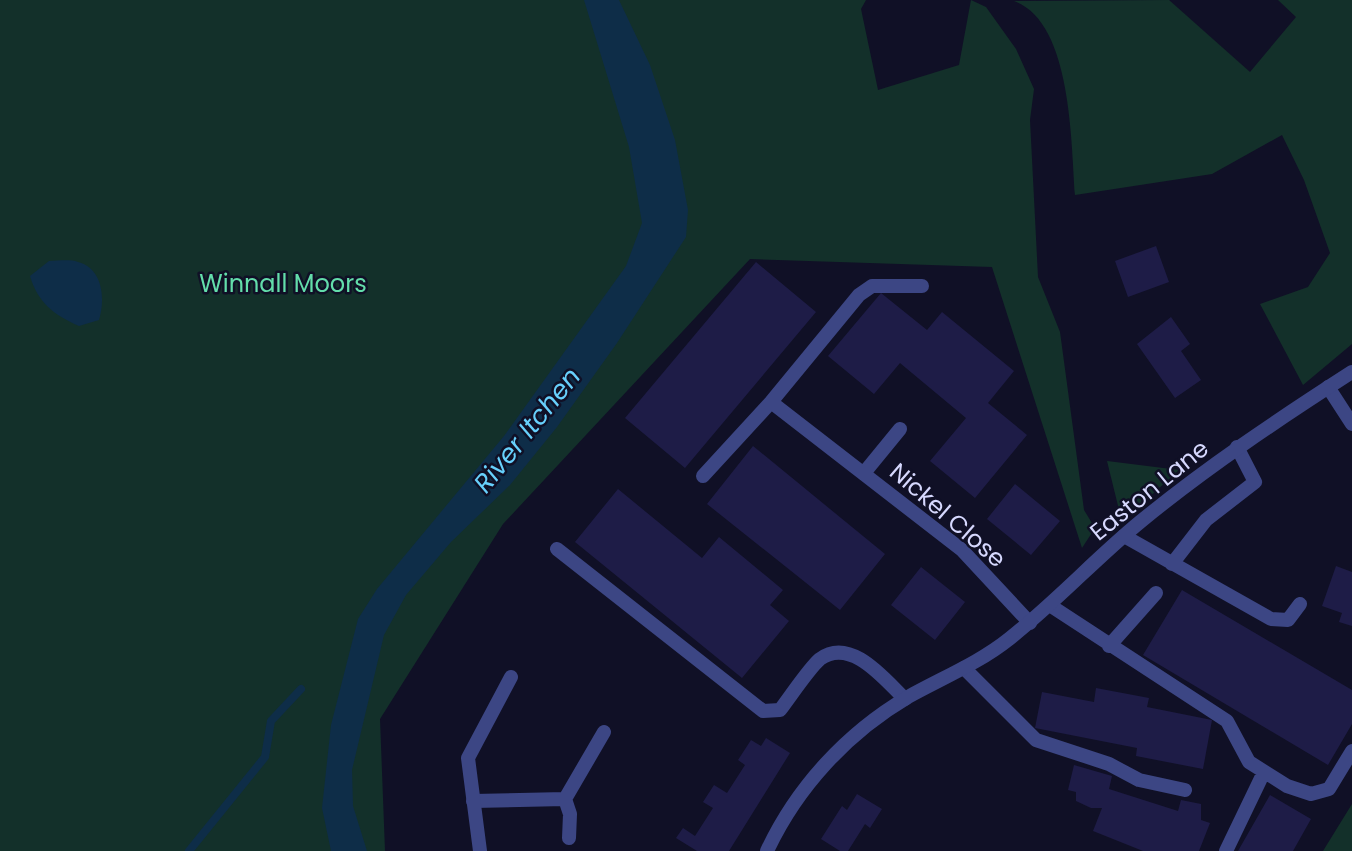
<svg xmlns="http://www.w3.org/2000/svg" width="1352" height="851" font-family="Poppins,sans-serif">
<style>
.green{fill:#13302a}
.water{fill:#0e2d48}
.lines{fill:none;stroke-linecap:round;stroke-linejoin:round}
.stream{stroke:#0e2d48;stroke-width:8}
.building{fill:#1e1c47}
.service{stroke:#3c4684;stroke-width:14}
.minor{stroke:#3c4684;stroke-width:14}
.tertiary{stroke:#3c4684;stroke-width:14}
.labels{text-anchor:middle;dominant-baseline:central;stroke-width:5;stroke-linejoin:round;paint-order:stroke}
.park-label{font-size:24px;fill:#63ddaa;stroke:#101026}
.street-label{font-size:24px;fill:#d6d8fe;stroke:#101026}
.water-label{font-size:26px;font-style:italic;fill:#67d0fc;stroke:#101026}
</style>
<rect width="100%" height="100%" fill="#101026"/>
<path class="green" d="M 0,0 L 866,0 L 861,9 L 878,90 L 959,65 L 971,0 L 986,7 L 1016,49 L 1034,89 L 1030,120 L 1038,277 L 1060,332 L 1084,510 L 1095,528 L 1082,548 L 992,267 L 750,259 L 503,524 L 380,719 L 385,851 L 0,851 Z
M 1169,0 L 1250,72 L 1296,17 L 1278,0 L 1352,0 L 1352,344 L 1303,385 L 1260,304 L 1308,287 L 1330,253 L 1304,180 L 1282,135 L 1212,174 L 1075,195 C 1071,142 1072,22 1014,1 Z
M 1107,461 L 1179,470 L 1122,522 Z
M 1352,804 L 1352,851 L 1323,851 Z"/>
<path class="water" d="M 584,0 L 619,0 L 650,65 L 675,140 L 688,210 L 686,237 L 617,343 L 557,427 L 510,485 L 451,542 L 406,595 L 384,635 L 352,770 L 353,806 L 367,851 L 331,851 L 322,808 L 331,725 L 358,619 L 377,589 L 504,436 L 626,266 L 642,223 L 629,147 Z
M 49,261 C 58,261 70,259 78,262 C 104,269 105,300 99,320 L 79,326 C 54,315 38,303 30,276 Z"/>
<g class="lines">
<path class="stream" d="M 189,851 L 265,757 L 271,721 L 301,689"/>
</g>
<path class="building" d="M 1156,246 L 1169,282 L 1128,297 L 1115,261 Z
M 756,262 L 816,312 L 685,468 L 625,418 Z
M 881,293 L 927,330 L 942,312 L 1014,371 L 988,403 L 1027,435 L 975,498 L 930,461 L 966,418 L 900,363 L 874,394 L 828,356 Z
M 1171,317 L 1190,344 L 1181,351 L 1201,380 L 1175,398 L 1137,344 Z
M 753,446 L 885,554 L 840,610 L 707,504 Z
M 1015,484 L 1060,521 L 1031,555 L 987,519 Z
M 618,489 L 702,558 L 719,537 L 783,590 L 770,605 L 789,621 L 742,678 L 575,542 Z
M 1336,566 L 1352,572 L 1352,626 L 1339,622 L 1342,613 L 1322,606 Z
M 921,567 L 965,602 L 935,640 L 891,605 Z
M 1182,590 L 1352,690 L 1352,724 L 1328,765 L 1143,655 Z
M 1096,688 L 1149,698 L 1147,707 L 1212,720 L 1203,769 L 1136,756 L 1137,748 L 1035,728 L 1042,692 L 1094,702 Z
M 766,738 L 790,753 L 729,851 L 697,851 L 676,838 L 683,828 L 695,836 L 713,808 L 703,802 L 714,785 L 727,793 L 745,765 L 738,760 L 751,740 L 761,746 Z
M 1074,765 L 1112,776 L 1109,789 L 1178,811 L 1181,800 L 1201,804 L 1201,820 L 1210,823 L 1199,851 L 1143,851 L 1093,831 L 1102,808 L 1091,808 L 1076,801 L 1076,792 L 1068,790 Z
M 857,794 L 882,809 L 870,828 L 865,824 L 848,851 L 840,851 L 821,839 L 842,806 L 847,810 Z
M 1270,795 L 1311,819 L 1293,851 L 1238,851 Z"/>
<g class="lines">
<path class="service" d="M 771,402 L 962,550 L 1030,623
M 864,473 L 900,429
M 703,476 L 771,402 L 859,295 L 872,286 L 922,286
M 1124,536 L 1271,619 L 1288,620 L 1300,604
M 557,549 L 763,711 L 780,710 C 790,697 810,667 820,659 C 851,636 885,680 905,699
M 1172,564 L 1206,520 L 1255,482 L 1237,447
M 1051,606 L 1227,721 L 1249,762 L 1287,786 L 1311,794 L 1329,789 L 1352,751
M 1109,646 L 1156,593
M 964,668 L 1036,740 L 1109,764 L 1139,780 L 1185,790
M 565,799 L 570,814 L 569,838
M 473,801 L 565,799 L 604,732
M 1226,851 L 1264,772"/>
<path class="minor" d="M 1328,387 L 1352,424
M 480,851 L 468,758 L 511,677"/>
<path class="tertiary" d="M 767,851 C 797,787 847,733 908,697 C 942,678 979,663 1009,639 C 1056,602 1095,559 1140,522 C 1207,467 1279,419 1352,372"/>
</g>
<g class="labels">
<g class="park-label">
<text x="283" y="283">Winnall Moors</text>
</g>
<g class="street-label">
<text transform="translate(1149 490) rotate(-39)">Easton Lane</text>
<text transform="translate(948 515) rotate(41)">Nickel Close</text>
</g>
<g class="water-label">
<text transform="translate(527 430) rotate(-51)">River Itchen</text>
</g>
</g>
</svg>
